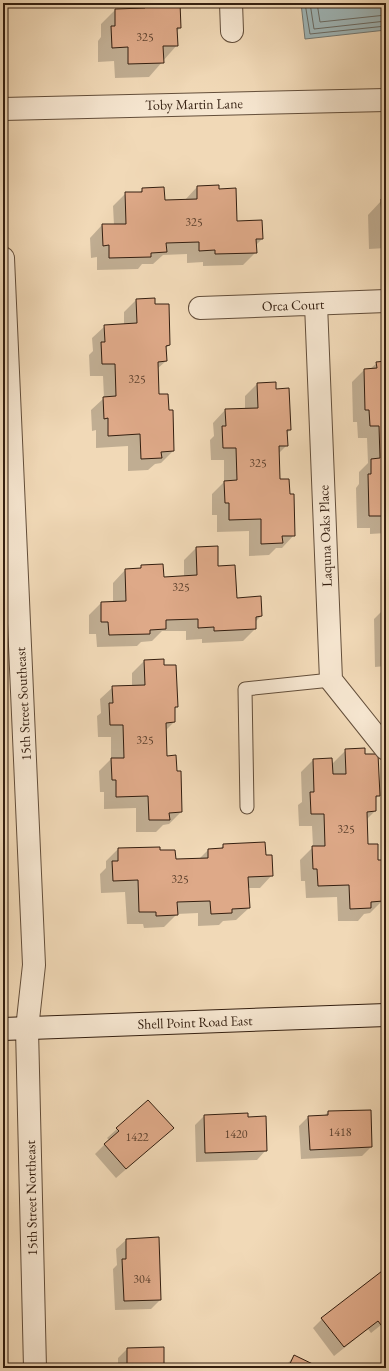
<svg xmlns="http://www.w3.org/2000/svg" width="389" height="1371" font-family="'EB Garamond',serif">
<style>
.water{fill:#9fb7b9;stroke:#747a75}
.shadow{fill:#0003}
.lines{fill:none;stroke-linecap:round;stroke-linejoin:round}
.shore{stroke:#6a6b64;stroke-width:1}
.building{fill:#dea988;stroke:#341f10}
.lane-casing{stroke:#634e3a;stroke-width:15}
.street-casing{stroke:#634e3a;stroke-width:24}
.secondary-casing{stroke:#341f10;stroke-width:24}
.lane{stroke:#f6e6d0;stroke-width:13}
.street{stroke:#f6e6d0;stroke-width:22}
.secondary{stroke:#f6e6d0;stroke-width:22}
.labels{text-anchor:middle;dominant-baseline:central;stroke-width:3;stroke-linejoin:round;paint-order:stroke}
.number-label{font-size:12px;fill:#5e422e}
.street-label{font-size:14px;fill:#341f10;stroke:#f6e6d0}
</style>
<rect width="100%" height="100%" fill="#f1d9b7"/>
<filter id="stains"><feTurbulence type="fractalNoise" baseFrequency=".005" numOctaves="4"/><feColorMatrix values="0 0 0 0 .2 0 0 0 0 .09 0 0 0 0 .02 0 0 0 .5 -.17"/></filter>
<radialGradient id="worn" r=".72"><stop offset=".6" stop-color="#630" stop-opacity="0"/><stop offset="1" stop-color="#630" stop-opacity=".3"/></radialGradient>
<path class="water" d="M 301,3 L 386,3 L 386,30 L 305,39 Z"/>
<path class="shadow" d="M 130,3 L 179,3 L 180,28 L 176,32 L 177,45 L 149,77 L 115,78 L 114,61 L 98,62 L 98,41 L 101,37 L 101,24 L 115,10 L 130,9 Z
M 197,187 L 218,190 L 237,222 L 262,239 L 256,245 L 256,252 L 243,265 L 203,266 L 203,262 L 187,263 L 187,254 L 163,255 L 153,264 L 142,264 L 138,269 L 97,270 L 97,257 L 91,258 L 90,238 L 102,225 L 114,225 L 113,206 L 126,193 L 139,193 L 143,189 L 164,201 L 185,200 Z
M 386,196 L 386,248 L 369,249 L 368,215 L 382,200 L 384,200 Z
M 136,300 L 154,305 L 169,345 L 165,349 L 166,361 L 157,369 L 158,395 L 173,451 L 161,463 L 155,464 L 148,470 L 128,471 L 128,446 L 96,448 L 96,430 L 92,431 L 91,410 L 104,398 L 103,376 L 90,376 L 89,355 L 93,351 L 92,338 L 105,326 L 124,325 L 124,312 Z
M 386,362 L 386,533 L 370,534 L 370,528 L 357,528 L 356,488 L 359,484 L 359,472 L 368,463 L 367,438 L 358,438 L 357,422 L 353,422 L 352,382 L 364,370 L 370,369 L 377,363 Z
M 257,384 L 275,390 L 290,430 L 286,434 L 287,445 L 278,454 L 279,480 L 294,535 L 282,548 L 276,548 L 269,555 L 249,556 L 249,531 L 217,532 L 217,515 L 212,515 L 212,494 L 224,482 L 224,460 L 211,460 L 210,440 L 214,436 L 213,423 L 225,410 L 245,409 L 245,396 Z
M 196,548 L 217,567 L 236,599 L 261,616 L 255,622 L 255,629 L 243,641 L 202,643 L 202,639 L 186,640 L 186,631 L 162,631 L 152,641 L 141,642 L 137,646 L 97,647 L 96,634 L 89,634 L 89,615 L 101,603 L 113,602 L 113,583 L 125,570 L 138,570 L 142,566 L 163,578 L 184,577 L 184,560 Z
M 386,607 L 386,666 L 375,667 L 374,619 Z
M 144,661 L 163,666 L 177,706 L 174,710 L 174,722 L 165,731 L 166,757 L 176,772 L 180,772 L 181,812 L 169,824 L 163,825 L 156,832 L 136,832 L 136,808 L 104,809 L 104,792 L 100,792 L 99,771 L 111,759 L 111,737 L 98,737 L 97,716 L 101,713 L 100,699 L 113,687 L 132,686 L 132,673 Z
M 346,750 L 364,755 L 379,795 L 375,799 L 375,811 L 366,820 L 367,845 L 377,861 L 382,901 L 370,913 L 364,914 L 358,921 L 338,921 L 337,897 L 306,898 L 305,881 L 301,881 L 300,860 L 313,847 L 312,826 L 299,826 L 298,805 L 302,802 L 301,772 L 313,760 L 332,764 Z
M 224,845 L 265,856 L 272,875 L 260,888 L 248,888 L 249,908 L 236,920 L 223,921 L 219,925 L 198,926 L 198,913 L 177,914 L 164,927 L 144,928 L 143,924 L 127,924 L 125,892 L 101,893 L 100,874 L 106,868 L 106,861 L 118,849 L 159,851 L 175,860 L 199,859 L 208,850 L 220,849 Z
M 328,1112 L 371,1147 L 362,1156 L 301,1159 L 299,1126 L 308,1117 L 324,1116 Z
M 204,1116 L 247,1118 L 266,1150 L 257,1160 L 196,1162 L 195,1125 Z
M 117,1129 L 163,1137 L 116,1178 L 95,1154 L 109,1140 L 107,1138 Z
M 158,1238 L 160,1300 L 151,1309 L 115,1310 L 113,1269 L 117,1265 L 116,1249 L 126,1240 Z
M 386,1270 L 386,1321 L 371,1333 L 368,1329 L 334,1356 L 313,1328 L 322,1319 Z
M 127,1349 L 163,1368 L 118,1368 L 118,1358 Z
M 294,1356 L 319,1368 L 284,1368 Z"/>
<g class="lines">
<path class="shore" d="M 305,3 L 310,34 L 386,26
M 310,3 L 314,29 L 386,21
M 317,3 L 320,22 L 386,15"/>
</g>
<path class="building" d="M 145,3 L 180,3 L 181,28 L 177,28 L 178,46 L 163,46 L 164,63 L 128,64 L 128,47 L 112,48 L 111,26 L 115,26 L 115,9 L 145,8 Z
M 219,185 L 219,189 L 236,188 L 237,221 L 262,220 L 263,239 L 256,239 L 257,253 L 215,254 L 215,250 L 199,251 L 199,242 L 166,243 L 167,252 L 151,253 L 151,257 L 109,258 L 109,245 L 103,246 L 102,224 L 126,224 L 125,192 L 142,192 L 142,188 L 164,187 L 165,200 L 197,199 L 197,186 Z
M 381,199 L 386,199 L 386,235 L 383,235 Z
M 155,298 L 155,304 L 169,304 L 170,345 L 166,346 L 167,361 L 158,362 L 159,394 L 168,394 L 169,410 L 173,410 L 174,451 L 161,452 L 162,458 L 141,459 L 140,434 L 108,436 L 108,418 L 104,419 L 103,397 L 116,396 L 115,364 L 102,364 L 101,342 L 105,342 L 104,325 L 137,323 L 136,299 Z
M 386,361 L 386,522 L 382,522 L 382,516 L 369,516 L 368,474 L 371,474 L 371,459 L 380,458 L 379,426 L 370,426 L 369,410 L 365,410 L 364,369 L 377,368 L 376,362 Z
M 276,382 L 276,389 L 289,388 L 291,430 L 287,430 L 288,446 L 279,446 L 280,479 L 289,479 L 290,494 L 294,494 L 295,536 L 282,536 L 283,543 L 261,544 L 261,519 L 229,520 L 229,503 L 225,503 L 224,481 L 237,480 L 236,448 L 223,448 L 222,426 L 226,426 L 225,409 L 258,408 L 257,383 Z
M 218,546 L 218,566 L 235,565 L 237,598 L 261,596 L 262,616 L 256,617 L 256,629 L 214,631 L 214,627 L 198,628 L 198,619 L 166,620 L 166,629 L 150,630 L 150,634 L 109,635 L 108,622 L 101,622 L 101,602 L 126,601 L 125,569 L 141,568 L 141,565 L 163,564 L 164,577 L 197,575 L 196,547 Z
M 164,659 L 164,665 L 176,665 L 178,707 L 175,707 L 175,722 L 166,723 L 167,756 L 176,755 L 177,771 L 181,771 L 182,812 L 169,813 L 170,820 L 149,820 L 148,796 L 116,797 L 116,780 L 112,780 L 111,758 L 124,758 L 123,725 L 110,725 L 109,703 L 113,703 L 112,686 L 145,685 L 144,660 Z
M 365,748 L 365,754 L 378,754 L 380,796 L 376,796 L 376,811 L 367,812 L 368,844 L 378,844 L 378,860 L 382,860 L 383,901 L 371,902 L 371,908 L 350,909 L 349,885 L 318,886 L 317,869 L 313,869 L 312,846 L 325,846 L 324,814 L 311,814 L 310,792 L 314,792 L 313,759 L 332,758 L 333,774 L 346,774 L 345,749 Z
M 265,842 L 266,855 L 272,855 L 273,876 L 248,877 L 250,908 L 232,909 L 232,913 L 211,914 L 210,901 L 177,902 L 178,915 L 156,916 L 156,912 L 139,912 L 138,880 L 113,881 L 112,861 L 118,861 L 118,848 L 160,847 L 160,850 L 175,850 L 176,859 L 208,858 L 208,849 L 223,848 L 223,844 Z
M 148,1100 L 174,1128 L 126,1169 L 104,1144 L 119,1131 L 116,1128 Z
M 371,1110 L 372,1147 L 310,1150 L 308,1116 L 328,1115 L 328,1111 Z
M 248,1113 L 248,1117 L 266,1116 L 267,1151 L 205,1153 L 204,1115 Z
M 159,1237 L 161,1300 L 124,1301 L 122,1259 L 126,1259 L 126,1239 Z
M 386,1268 L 386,1321 L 381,1325 L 378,1321 L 344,1347 L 321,1318 Z
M 164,1347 L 164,1368 L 127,1368 L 127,1348 Z
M 294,1355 L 321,1368 L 288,1368 Z"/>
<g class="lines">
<defs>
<path id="lane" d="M 247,807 L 245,689 L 331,680"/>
<path id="street" d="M 231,3 L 232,31
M 3,109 L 386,100
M 3,258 L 34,965 L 27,1029 L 35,1368
M 316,304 L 331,680 L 386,749
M 200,308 L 386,301"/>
<path id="secondary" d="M 3,1029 L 386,1015"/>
</defs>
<use href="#lane" class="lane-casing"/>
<use href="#street" class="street-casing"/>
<use href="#secondary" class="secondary-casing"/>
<use href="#lane" class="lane"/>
<use href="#street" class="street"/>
<use href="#secondary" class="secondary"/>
</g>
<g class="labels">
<g class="number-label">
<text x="145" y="37">325</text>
<text x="194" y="222">325</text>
<text x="137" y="379">325</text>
<text x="258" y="463">325</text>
<text x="181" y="587">325</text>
<text x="145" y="740">325</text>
<text x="346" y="829">325</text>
<text x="180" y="879">325</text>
<text x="340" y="1132">1418</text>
<text x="236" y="1134">1420</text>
<text x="137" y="1137">1422</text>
<text x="142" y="1279">304</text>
</g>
<g class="street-label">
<text transform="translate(194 104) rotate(-1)">Toby Martin Lane</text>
<text transform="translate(293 305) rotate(-2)">Orca Court</text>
<text transform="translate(325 536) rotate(-92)">Laquna Oaks Place</text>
<text transform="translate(23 704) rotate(-93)">15th Street Southeast</text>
<text transform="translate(195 1022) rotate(-2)">Shell Point Road East</text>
<text transform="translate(31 1198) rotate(-91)">15th Street Northeast</text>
</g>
</g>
<rect width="389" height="1371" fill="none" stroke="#f1d9b7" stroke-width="16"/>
<rect x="4" y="4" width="381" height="1363" fill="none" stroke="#341f10" stroke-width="2"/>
<rect x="8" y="8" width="373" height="1355" fill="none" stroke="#341f10"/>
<rect width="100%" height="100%" filter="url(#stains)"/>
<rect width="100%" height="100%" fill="url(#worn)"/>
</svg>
